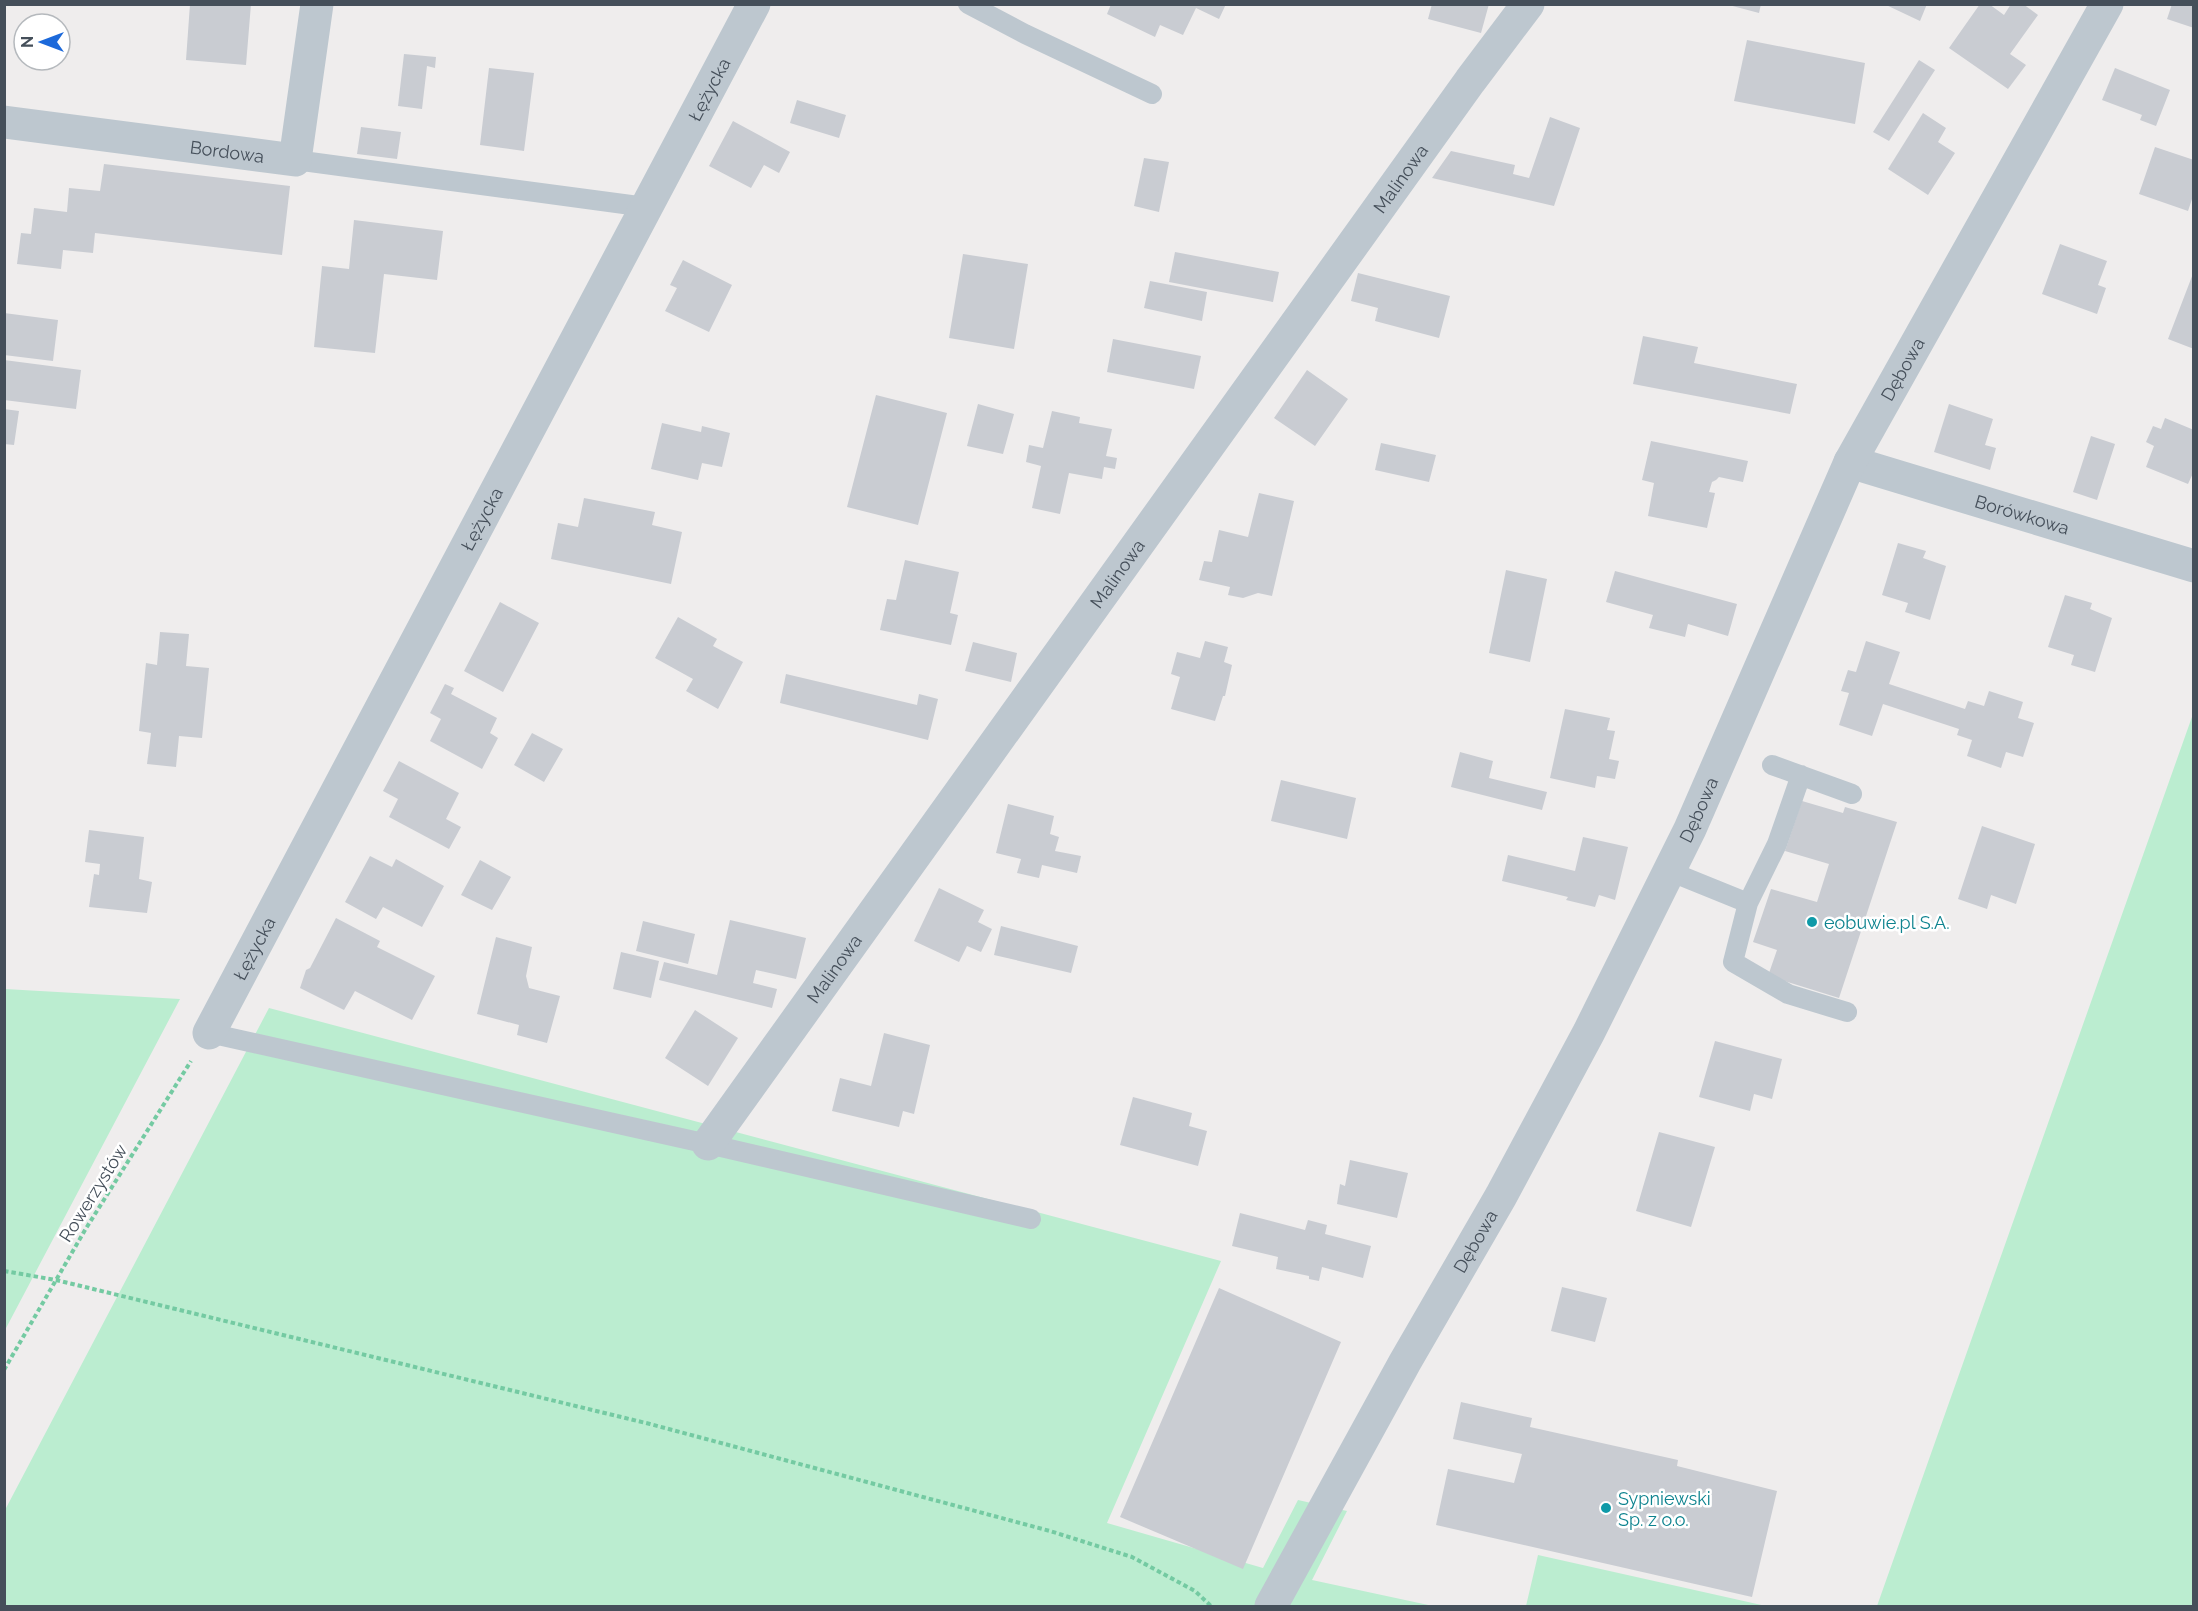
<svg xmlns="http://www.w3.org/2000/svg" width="2198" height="1611" font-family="Raleway,sans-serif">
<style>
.green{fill:#bbedd0}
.building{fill:#c9ccd2}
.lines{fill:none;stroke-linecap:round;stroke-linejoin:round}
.path{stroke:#74caa2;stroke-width:4;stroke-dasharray:4.5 3;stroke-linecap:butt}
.service{stroke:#bdc7cf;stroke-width:20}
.minor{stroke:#bdc7cf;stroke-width:33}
.culture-dot{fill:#0f9aa8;stroke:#fff;stroke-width:2}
.labels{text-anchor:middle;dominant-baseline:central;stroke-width:5;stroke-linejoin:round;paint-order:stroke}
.street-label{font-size:18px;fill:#454f5a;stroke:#fff}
.culture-label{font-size:18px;fill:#0d838f;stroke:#fff;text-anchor:start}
</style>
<rect width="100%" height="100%" fill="#efeded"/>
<path class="green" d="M 2193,714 L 2193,1606 L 1877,1606 Z
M 5,989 L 180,999 L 5,1330 L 4,989 Z
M 269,1008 L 1221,1261 L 1107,1523 L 1263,1568 L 1298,1500 L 1347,1511 L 1312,1580 L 1433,1606 L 5,1606 L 5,1510 Z
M 1538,1555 L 1766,1606 L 1526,1606 Z"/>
<path class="building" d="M 190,4 L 251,4 L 246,65 L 186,60 Z
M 1111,4 L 1226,4 L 1219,19 L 1196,8 L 1183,35 L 1160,25 L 1155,37 L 1107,14 Z
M 1432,4 L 1489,4 L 1481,33 L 1428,19 Z
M 1725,4 L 1761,4 L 1759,13 Z
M 1884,4 L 1927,4 L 1920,21 Z
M 1980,4 L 1989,4 L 2004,15 L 2011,4 L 2023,4 L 2038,15 L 2010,54 L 2026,65 L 2008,89 L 1949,48 Z
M 2172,4 L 2194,4 L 2194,28 L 2167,19 Z
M 1747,40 L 1865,63 L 1855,124 L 1734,101 Z
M 404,54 L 436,57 L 435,68 L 427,66 L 422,109 L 398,106 Z
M 1919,60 L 1935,70 L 1889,141 L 1873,132 Z
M 489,68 L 534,73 L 524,151 L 480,145 Z
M 2115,68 L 2170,90 L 2156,126 L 2140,120 L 2142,115 L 2102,100 Z
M 797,100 L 846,115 L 839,138 L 790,123 Z
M 1923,113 L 1946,128 L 1938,142 L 1955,153 L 1928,195 L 1888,169 Z
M 1550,117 L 1580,128 L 1554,206 L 1432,178 L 1451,151 L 1515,165 L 1513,174 L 1529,178 Z
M 733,121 L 790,152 L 779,173 L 764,165 L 751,188 L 709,166 Z
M 361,127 L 401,132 L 397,159 L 357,154 Z
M 2155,147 L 2194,160 L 2194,193 L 2188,211 L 2139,194 Z
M 1144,158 L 1169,162 L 1159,212 L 1134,206 Z
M 104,164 L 290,186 L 282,255 L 95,233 L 93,253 L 63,250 L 61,269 L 17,264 L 21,233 L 31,234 L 34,208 L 67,212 L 69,188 L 100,191 Z
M 354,220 L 443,231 L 437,280 L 384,274 L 375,353 L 314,347 L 322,266 L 349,269 Z
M 2060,244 L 2107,261 L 2098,285 L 2106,288 L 2097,314 L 2042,294 Z
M 1175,252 L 1279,272 L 1273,302 L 1169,282 Z
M 963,254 L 1028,264 L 1014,349 L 949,338 Z
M 683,260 L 732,285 L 709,332 L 665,311 L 677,288 L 670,285 Z
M 2194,271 L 2194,349 L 2168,339 Z
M 1358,273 L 1450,296 L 1439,338 L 1375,321 L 1378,308 L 1351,301 Z
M 1150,281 L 1207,292 L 1202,321 L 1144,308 Z
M 4,313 L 58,320 L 53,361 L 4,355 Z
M 1643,336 L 1698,347 L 1694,363 L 1797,384 L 1790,414 L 1633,384 Z
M 1113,339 L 1201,356 L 1194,389 L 1107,372 Z
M 4,360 L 81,370 L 76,409 L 4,400 Z
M 1307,370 L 1348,399 L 1315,446 L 1274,418 Z
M 876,395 L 947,413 L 918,525 L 847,507 Z
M 978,404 L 1014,414 L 1003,454 L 967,446 Z
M 1949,404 L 1993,419 L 1985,445 L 1996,448 L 1990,470 L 1934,452 Z
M 4,409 L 19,411 L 14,445 L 4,444 Z
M 1052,411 L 1080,417 L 1079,423 L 1112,429 L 1106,456 L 1117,458 L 1115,469 L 1104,467 L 1102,479 L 1069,473 L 1060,514 L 1032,508 L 1041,466 L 1026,462 L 1029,445 L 1043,448 Z
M 2165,418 L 2194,430 L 2194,471 L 2188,484 L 2146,467 L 2154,446 L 2146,442 L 2153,426 L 2161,429 Z
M 662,423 L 701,432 L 702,426 L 730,433 L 722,467 L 702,463 L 698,480 L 651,469 Z
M 2091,436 L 2115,444 L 2097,500 L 2073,492 Z
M 1651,441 L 1748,461 L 1743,482 L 1719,477 L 1716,480 L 1712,482 L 1709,492 L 1715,493 L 1707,528 L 1648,516 L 1654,483 L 1642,480 Z
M 1381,443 L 1436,455 L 1429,482 L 1375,470 Z
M 1259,493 L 1294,501 L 1272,596 L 1258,593 L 1243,598 L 1228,595 L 1230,587 L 1199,580 L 1204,561 L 1212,562 L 1219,530 L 1248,537 Z
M 584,498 L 655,512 L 652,525 L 682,532 L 671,584 L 551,559 L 558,523 L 578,527 Z
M 1898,543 L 1926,551 L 1923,558 L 1946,566 L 1930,620 L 1905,612 L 1908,603 L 1882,595 Z
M 905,560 L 959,572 L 950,613 L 958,615 L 951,645 L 880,630 L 887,599 L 896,600 Z
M 1506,570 L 1547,579 L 1530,662 L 1489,653 Z
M 1615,571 L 1737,604 L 1728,636 L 1688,624 L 1685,637 L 1649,628 L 1653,615 L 1606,602 Z
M 2065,595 L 2092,603 L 2090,609 L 2112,618 L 2095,672 L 2071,665 L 2074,655 L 2048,647 Z
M 500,602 L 539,623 L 503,692 L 464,671 Z
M 678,617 L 717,639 L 713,646 L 743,662 L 718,709 L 686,691 L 693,679 L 655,658 Z
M 160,632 L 189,634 L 186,666 L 209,668 L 202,738 L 179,736 L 176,767 L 147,764 L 151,733 L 139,731 L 146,663 L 157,665 Z
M 1205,641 L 1228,647 L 1224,662 L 1232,665 L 1225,696 L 1223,696 L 1215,721 L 1171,709 L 1180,677 L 1171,674 L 1177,652 L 1200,658 Z
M 1866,641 L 1900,652 L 1889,684 L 1965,709 L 1968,701 L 1984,706 L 1989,691 L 2023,702 L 2018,718 L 2034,723 L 2023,757 L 2006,752 L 2001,768 L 1967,756 L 1972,740 L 1957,735 L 1959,729 L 1883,704 L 1872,736 L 1839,725 L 1849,693 L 1841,691 L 1848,670 L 1856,672 Z
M 973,642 L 1017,653 L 1011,682 L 965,671 Z
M 786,674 L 917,705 L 919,694 L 938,699 L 928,740 L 780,703 Z
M 445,684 L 454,688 L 451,694 L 497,718 L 490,733 L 498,738 L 482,769 L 430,741 L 441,719 L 430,713 Z
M 1565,709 L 1610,718 L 1607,730 L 1615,731 L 1609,759 L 1619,761 L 1615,779 L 1597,776 L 1595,788 L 1550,778 Z
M 532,733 L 563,749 L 544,782 L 514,765 Z
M 1460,752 L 1493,761 L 1489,778 L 1547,792 L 1542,810 L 1451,787 Z
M 399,761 L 459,793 L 446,819 L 461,827 L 449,849 L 389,817 L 398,799 L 383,791 Z
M 1281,780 L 1356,798 L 1347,839 L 1271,821 Z
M 1802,801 L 1843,813 L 1845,807 L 1897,822 L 1839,998 L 1768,976 L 1777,950 L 1753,942 L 1771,889 L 1817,902 L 1829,864 L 1785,851 Z
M 1008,804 L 1054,816 L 1050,834 L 1059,837 L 1055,851 L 1081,856 L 1077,873 L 1042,865 L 1039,878 L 1017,873 L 1021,859 L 996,853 Z
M 1982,826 L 2035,844 L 2016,904 L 1991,895 L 1987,909 L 1958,899 Z
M 89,830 L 144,837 L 139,879 L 152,882 L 147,913 L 89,907 L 94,874 L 99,875 L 100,864 L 85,862 Z
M 1583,837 L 1628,847 L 1615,900 L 1599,895 L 1595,907 L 1566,900 L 1568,897 L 1502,881 L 1508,855 L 1575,871 Z
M 370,856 L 392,867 L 396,859 L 444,886 L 422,927 L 383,907 L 376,919 L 345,902 Z
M 480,860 L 511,877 L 492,910 L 461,895 Z
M 939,888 L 984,910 L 978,922 L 992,929 L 981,952 L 967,946 L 959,962 L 914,941 Z
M 336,918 L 380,941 L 377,947 L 435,976 L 412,1020 L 355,991 L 344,1010 L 300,988 L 306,970 L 310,968 Z
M 730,920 L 806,938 L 796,979 L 756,970 L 753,983 L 777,989 L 772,1008 L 659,980 L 664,962 L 717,975 Z
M 643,921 L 695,934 L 688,964 L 636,951 Z
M 1001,926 L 1078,946 L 1071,973 L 994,955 Z
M 496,937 L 532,947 L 526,976 L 529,988 L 560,996 L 547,1043 L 517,1035 L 519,1025 L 477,1014 Z
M 621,952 L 659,961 L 651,998 L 613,989 Z
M 695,1010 L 738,1038 L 708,1086 L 665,1058 Z
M 884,1033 L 930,1045 L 914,1114 L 903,1111 L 899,1127 L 832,1111 L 840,1078 L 871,1086 Z
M 1715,1041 L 1782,1059 L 1772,1099 L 1754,1094 L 1750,1111 L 1699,1097 Z
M 1133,1097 L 1192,1113 L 1189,1126 L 1207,1131 L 1198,1166 L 1120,1145 Z
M 1659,1132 L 1715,1147 L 1691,1227 L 1636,1211 Z
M 1350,1160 L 1408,1173 L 1397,1218 L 1337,1204 L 1340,1184 L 1345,1186 Z
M 1240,1213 L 1305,1230 L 1308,1220 L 1327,1225 L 1325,1234 L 1371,1246 L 1363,1278 L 1322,1267 L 1319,1281 L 1309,1279 L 1309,1276 L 1276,1269 L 1278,1257 L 1232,1246 Z
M 1562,1287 L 1607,1298 L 1595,1342 L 1551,1331 Z
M 1219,1288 L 1341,1342 L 1243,1569 L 1120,1517 Z
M 1461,1402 L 1532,1418 L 1530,1427 L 1678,1460 L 1677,1466 L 1777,1491 L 1752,1597 L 1436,1525 L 1448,1469 L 1514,1483 L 1522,1454 L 1453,1439 Z"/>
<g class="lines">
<path class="path" d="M 4,1271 L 56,1280 L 650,1424 L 1050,1531 L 1132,1557 L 1195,1591 L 1211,1606
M 4,1370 L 85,1230 L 191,1061"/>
<path class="service" d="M 968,4 L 1025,34 L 1152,94
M 295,160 L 646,207
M 1772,765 L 1852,794
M 1669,871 L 1748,903 L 1733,962 L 1788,994 L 1847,1012
M 1748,903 L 1777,844 L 1801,775
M 209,1033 L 708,1144 L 1031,1219"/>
<g class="minor">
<path id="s1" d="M 4,122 L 295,160 L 317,4"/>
<path id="s2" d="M 1850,462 L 2194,566"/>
<path id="s3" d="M 209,1033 L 754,4"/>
<path id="s4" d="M 708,1144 L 1470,81 L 1528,4"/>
<path id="s5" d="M 1271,1606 L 1405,1362 L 1501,1196 L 1589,1032 L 1690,829 L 1850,462 L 2107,4"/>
</g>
</g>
<g class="culture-dot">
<circle cx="1812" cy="922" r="6"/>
<circle cx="1606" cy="1508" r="6"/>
</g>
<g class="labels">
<g class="street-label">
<text stroke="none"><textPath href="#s3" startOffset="1068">Łężycka</textPath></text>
<text stroke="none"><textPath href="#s1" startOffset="225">Bordowa</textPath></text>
<text stroke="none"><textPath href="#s4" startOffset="1188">Malinowa</textPath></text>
<text stroke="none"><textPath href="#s5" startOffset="1390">Dębowa</textPath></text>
<text stroke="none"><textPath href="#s2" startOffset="180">Borówkowa</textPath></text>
<text stroke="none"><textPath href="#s3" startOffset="582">Łężycka</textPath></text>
<text stroke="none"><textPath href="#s4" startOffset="702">Malinowa</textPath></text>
<text stroke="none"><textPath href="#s5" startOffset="904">Dębowa</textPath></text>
<text stroke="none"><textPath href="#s3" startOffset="96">Łężycka</textPath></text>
<text stroke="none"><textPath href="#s4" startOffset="216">Malinowa</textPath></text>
<text transform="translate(93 1193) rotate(-58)">Rowerzystów</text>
<text stroke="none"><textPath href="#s5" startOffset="418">Dębowa</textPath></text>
</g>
<g class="culture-label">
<text x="1824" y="922">eobuwie.pl S.A.</text>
<text x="1618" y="1498">Sypniewski<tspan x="1618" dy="21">Sp. z o.o.</tspan></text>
</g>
</g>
<rect width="2198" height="1611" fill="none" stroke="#454f5a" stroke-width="12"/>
<g transform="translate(42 42) rotate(270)"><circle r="28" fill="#ffffff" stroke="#b5b9bd" stroke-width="1.5"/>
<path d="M0-4.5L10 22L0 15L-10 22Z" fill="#1c69da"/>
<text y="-9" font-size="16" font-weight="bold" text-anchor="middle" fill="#454f5a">N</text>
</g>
</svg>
